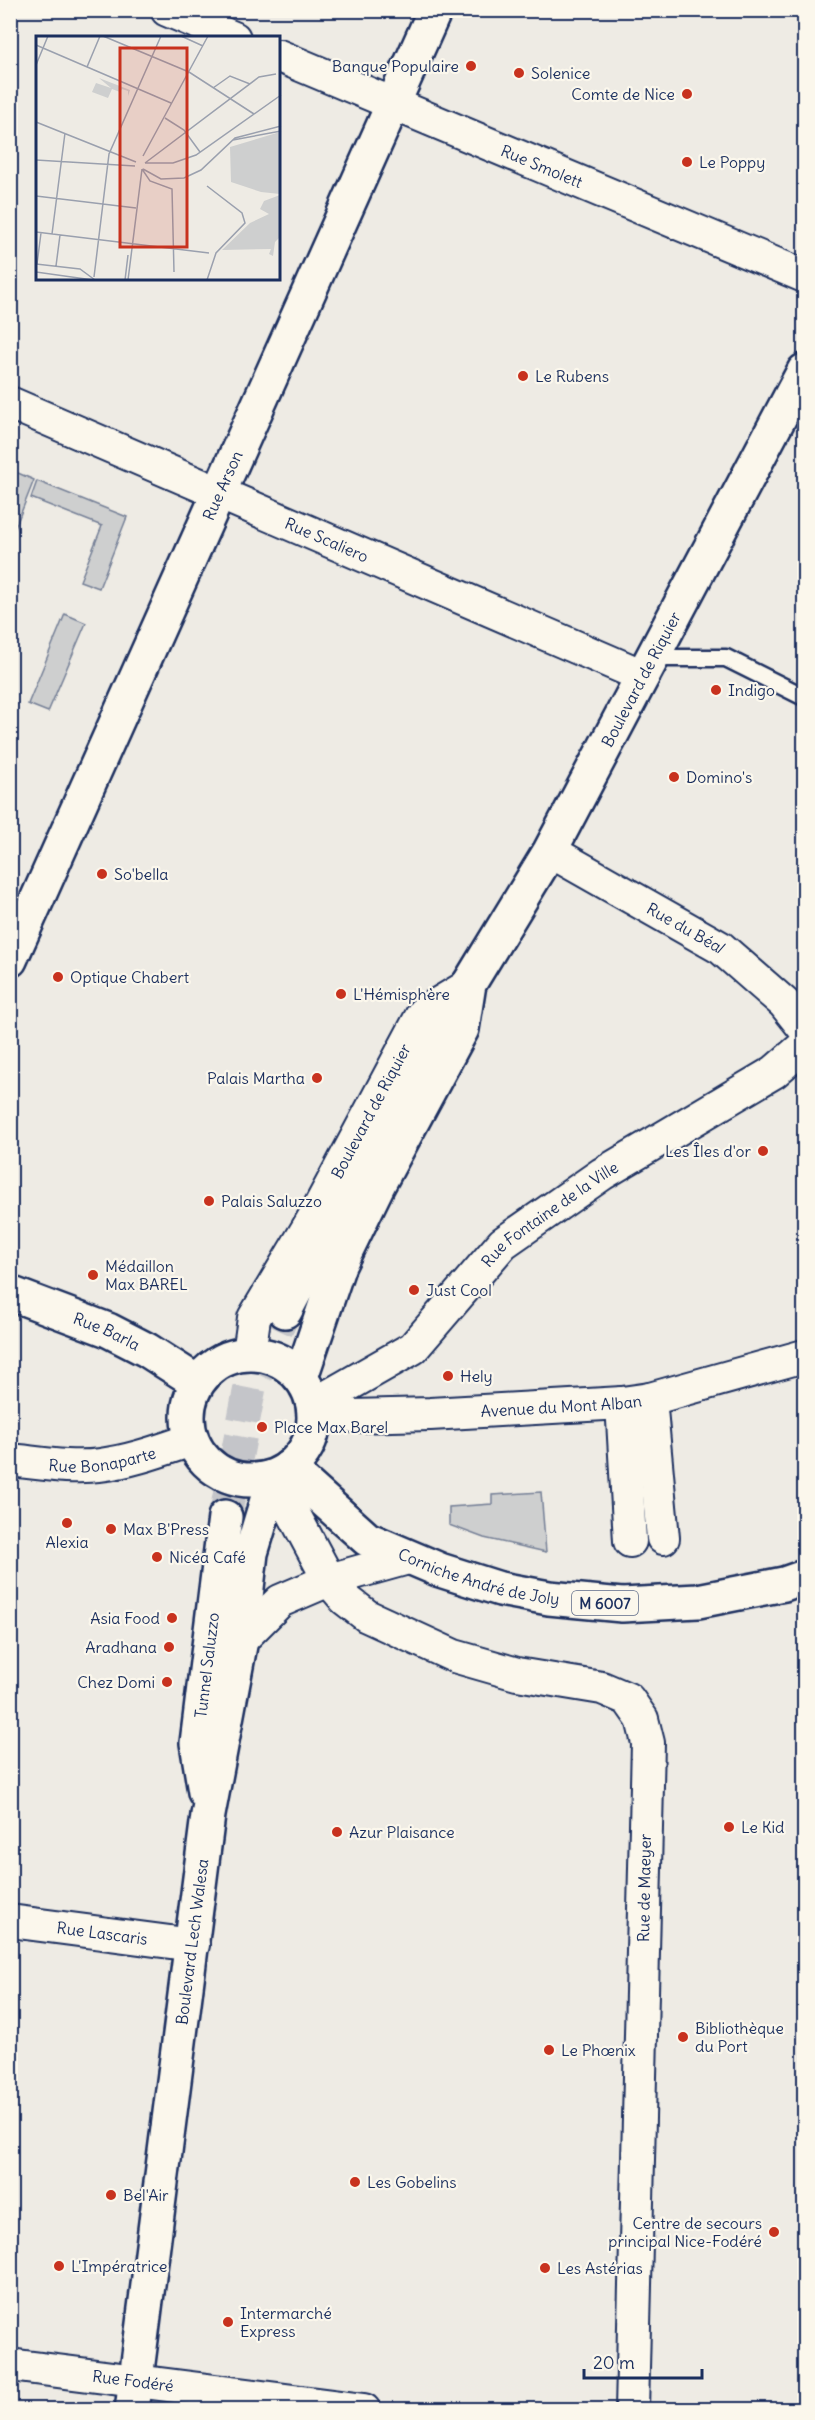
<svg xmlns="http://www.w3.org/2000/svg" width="815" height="2420" font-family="Delius,sans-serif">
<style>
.green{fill:#cecfcf;stroke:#747f96;stroke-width:1.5}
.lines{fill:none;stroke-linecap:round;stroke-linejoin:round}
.secondary-tunnel{stroke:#c4c5c9;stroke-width:33;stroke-dasharray:33 16;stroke-linecap:butt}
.lane-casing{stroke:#1b2f5e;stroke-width:21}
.street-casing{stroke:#1b2f5e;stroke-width:36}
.secondary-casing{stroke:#1b2f5e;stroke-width:38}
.primary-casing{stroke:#1b2f5e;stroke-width:38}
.lane{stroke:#fbf7ec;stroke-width:16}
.street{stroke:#fbf7ec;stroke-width:32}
.secondary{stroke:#fbf7ec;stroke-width:33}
.primary{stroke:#fbf7ec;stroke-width:33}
.poi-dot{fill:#c8321e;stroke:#fbf7ec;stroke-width:2}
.labels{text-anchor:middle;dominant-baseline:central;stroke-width:4.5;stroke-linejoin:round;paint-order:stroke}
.shield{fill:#fbf7ec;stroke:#5e6b89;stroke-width:1.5}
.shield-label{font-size:15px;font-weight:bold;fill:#1b2f5e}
.poi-label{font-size:16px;fill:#1b2f5e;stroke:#fbf7ec;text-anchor:start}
.street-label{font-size:16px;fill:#1b2f5e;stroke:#fbf7ec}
.inset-road{fill:none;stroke:#9aa0ae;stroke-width:1.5}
.view{fill:#c8321e;fill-opacity:0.15;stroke:#c8321e;stroke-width:3}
.inset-edge{fill:none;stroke:#1b2f5e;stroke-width:3}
</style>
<rect width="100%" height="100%" fill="#eeebe4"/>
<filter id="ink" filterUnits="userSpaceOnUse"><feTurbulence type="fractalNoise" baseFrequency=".0167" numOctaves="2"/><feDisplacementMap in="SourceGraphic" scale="12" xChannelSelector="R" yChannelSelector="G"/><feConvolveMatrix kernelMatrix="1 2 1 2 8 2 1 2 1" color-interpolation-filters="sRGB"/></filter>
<g filter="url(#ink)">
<path class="green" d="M 11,470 L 34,480 L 11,538 Z
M 37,481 L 127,517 L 99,588 L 80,581 L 102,526 L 31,498 Z
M 65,614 L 86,623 L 48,712 L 28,704 Z
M 541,1492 L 546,1552 L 484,1538 L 449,1525 L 449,1507 L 492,1504 L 492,1495 Z"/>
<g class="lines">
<path class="secondary-tunnel" d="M 225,1517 L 250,1387 L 285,1311"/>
<defs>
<path id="lane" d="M 653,658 L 726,658 L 804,697"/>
<g id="street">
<path d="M 167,10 L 234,38"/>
<path id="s1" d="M 279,56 L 804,276"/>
<path id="s2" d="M 10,403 L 643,676"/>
<path id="s3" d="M 550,851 L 721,948 L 784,1003 L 804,1028"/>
<path id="s4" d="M 249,1354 L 254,1318 L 312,1221 L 423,1013 L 468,986"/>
<path d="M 650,1399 L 663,1538"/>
<path d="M 622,1403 L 630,1541"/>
<path id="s5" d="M 313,1405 L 413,1348 L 503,1243 L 602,1174 L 774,1072 L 804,1046"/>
<path id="s6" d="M 313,1405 L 353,1416 L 430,1414 L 622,1403 L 650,1399 L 804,1356"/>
<path id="s7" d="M 10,1460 C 40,1463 71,1469 100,1465 C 132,1461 161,1450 191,1440"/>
<path d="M 274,1477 L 329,1580 L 345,1599 L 367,1616 L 454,1656 L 517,1674 L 602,1688 L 628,1699 L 642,1719 L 648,1743 L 632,2410"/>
<path d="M 241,1640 L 280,1601 L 329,1580 L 408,1558"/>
<path id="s8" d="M 10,1921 L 193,1945"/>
<path id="s9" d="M 10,2365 L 364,2410"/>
</g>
<g id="secondary">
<path d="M 285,1311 L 373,1144 L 441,1022 L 469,984"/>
<path id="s10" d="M 205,1792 L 197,1743 L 225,1517"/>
<path id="s11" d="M 132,2410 L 208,1815 L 241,1640 L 251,1553 L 274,1477"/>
</g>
<g id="primary">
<path id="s12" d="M 10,960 L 435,10"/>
<path id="s13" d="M 10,1293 L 108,1330 L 147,1350 L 197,1382"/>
<circle cx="251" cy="1417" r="63"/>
<path id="s14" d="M 301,1377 L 339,1265 L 378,1185 L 462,1029 L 469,984 L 550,851 L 804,371"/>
<path id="s15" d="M 288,1468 L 367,1539 L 440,1570 L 500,1589 L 549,1598 L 622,1605 L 698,1601 L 784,1584 L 804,1577"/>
</g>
</defs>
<use href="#lane" class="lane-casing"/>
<use href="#street" class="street-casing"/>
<use href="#secondary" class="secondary-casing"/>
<use href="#primary" class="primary-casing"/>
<use href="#lane" class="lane"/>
<use href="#street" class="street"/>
<use href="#secondary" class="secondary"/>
<use href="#primary" class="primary"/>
</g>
</g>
<g class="poi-dot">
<circle cx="471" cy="66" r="6"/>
<circle cx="519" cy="73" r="6"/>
<circle cx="687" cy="94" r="6"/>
<circle cx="687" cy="162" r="6"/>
<circle cx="523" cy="376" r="6"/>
<circle cx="716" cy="690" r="6"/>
<circle cx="674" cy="777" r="6"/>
<circle cx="102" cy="874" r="6"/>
<circle cx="58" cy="977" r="6"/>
<circle cx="341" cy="994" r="6"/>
<circle cx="317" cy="1078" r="6"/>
<circle cx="763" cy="1151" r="6"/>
<circle cx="209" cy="1201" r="6"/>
<circle cx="93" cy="1275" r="6"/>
<circle cx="414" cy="1290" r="6"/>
<circle cx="448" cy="1376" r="6"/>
<circle cx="262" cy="1427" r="6"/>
<circle cx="67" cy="1523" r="6"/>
<circle cx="111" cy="1529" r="6"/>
<circle cx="157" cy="1557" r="6"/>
<circle cx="172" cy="1618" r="6"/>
<circle cx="169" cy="1647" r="6"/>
<circle cx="167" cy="1682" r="6"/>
<circle cx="729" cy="1827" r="6"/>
<circle cx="337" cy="1832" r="6"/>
<circle cx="683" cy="2037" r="6"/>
<circle cx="549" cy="2050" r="6"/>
<circle cx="355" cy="2182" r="6"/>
<circle cx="111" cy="2195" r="6"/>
<circle cx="774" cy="2232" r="6"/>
<circle cx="59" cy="2266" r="6"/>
<circle cx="545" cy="2268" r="6"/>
<circle cx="228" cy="2322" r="6"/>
</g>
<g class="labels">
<rect class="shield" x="572" y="1591" width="66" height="24" rx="4.5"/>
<g class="shield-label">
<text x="605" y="1603">M 6007</text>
</g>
<g class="poi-label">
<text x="459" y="66" text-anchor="end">Banque Populaire</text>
<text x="531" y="73">Solenice</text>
<text x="675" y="94" text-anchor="end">Comte de Nice</text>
<text x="699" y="162">Le Poppy</text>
<text x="535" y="376">Le Rubens</text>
<text x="728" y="690">Indigo</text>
<text x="686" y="777">Domino's</text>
<text x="114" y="874">So'bella</text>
<text x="70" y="977">Optique Chabert</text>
<text x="353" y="994">L'Hémisphère</text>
<text x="305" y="1078" text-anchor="end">Palais Martha</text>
<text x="751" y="1151" text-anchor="end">Les Îles d'or</text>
<text x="221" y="1201">Palais Saluzzo</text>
<text x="105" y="1266">Médaillon<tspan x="105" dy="18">Max BAREL</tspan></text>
<text x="426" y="1290">Just Cool</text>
<text x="460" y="1376">Hely</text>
<text x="274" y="1427">Place Max Barel</text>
<text x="123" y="1529">Max B'Press</text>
<text x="67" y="1542" text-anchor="middle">Alexia</text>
<text x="169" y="1557">Nicéa Café</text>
<text x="160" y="1618" text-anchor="end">Asia Food</text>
<text x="157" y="1647" text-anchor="end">Aradhana</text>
<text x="155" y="1682" text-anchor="end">Chez Domi</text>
<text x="741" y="1827">Le Kid</text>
<text x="349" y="1832">Azur Plaisance</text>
<text x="695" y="2028">Bibliothèque<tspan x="695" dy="18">du Port</tspan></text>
<text x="561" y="2050">Le Phœnix</text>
<text x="367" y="2182">Les Gobelins</text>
<text x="123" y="2195">Bel'Air</text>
<text x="762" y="2223" text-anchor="end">Centre de secours<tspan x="762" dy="18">principal Nice-Fodéré</tspan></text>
<text x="71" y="2266">L'Impératrice</text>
<text x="557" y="2268">Les Astérias</text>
<text x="240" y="2313">Intermarché<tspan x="240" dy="18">Express</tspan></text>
</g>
<g class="street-label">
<text stroke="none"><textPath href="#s1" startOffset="285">Rue Smolett</textPath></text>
<text stroke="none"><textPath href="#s12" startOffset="520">Rue Arson</textPath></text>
<text stroke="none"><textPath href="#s2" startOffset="345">Rue Scaliero</textPath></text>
<text stroke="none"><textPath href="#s14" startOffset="780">Boulevard de Riquier</textPath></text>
<text stroke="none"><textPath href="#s3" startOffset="156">Rue du Béal</textPath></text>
<text stroke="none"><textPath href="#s4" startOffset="274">Boulevard de Riquier</textPath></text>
<text stroke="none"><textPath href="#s5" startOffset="308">Rue Fontaine de la Ville</textPath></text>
<text stroke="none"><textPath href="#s13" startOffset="104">Rue Barla</textPath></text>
<text stroke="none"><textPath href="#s6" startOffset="250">Avenue du Mont Alban</textPath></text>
<text stroke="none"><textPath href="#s7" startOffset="93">Rue Bonaparte</textPath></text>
<text stroke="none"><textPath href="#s15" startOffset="225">Corniche André de Joly</textPath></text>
<text stroke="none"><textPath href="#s10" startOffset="128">Tunnel Saluzzo</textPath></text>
<text transform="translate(644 1888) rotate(-89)">Rue de Maeyer</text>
<text stroke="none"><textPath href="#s8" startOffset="93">Rue Lascaris</textPath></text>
<text stroke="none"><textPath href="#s11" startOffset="472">Boulevard Lech Walesa</textPath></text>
<text stroke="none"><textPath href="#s9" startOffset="124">Rue Fodéré</textPath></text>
</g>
</g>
<g transform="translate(36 36)">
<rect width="244" height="244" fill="#eeebe4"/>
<path d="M 63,42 L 94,54 L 92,60 L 92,55 L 86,53 L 84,56 L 76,53 L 72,62 L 56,56 L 60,47 L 75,52 ZM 244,96 L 244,158 L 225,156 L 195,146 L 194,111 ZM 244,159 L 244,201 L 239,206 L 237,220 L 233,218 L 235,213 L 186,214 L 214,187 L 233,178 L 224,173 L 228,165 Z" fill="#cecfcf"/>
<path class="inset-road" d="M 67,0 L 153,36 L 218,78M 145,0 L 167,10M 0,9 L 135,67M 0,29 L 12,0M 51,31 L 64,0M 177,52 L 194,40 L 214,48M 129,82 L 148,94 L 164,116M 0,86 L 100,126M 197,104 L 245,95M 107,120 L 172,0M 0,124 L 99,130M 109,127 L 223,41 L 240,38M 109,127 L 137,127 L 160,119 L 245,59M 106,133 L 114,145 L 136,153 L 138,236M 107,133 L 125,143 L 148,142 L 165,134 L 199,102 L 245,90M 0,160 L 100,172M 0,196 L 173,217M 16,198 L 29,97M 0,228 L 44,233 L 59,244M 1,228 L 5,197M 20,230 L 24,199M 0,236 L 57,244M 58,241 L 73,118 L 125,0M 89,244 L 92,219M 92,244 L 106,133M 171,244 L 180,217 L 209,187 L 206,177 L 171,150"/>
<path class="view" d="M 84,12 L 151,12 L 151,211 L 84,211 Z"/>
<rect width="244" height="244" class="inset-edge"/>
</g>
<rect width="815" height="2420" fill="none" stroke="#fbf7ec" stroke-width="36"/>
<rect x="18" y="18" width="779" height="2384" fill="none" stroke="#1b2f5e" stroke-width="2" filter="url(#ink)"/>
<path d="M584 2369v9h118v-9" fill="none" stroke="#1b2f5e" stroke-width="3"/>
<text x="593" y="2369" font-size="18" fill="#1b2f5e" stroke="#fbf7ec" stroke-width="4.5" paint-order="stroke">20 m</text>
</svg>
